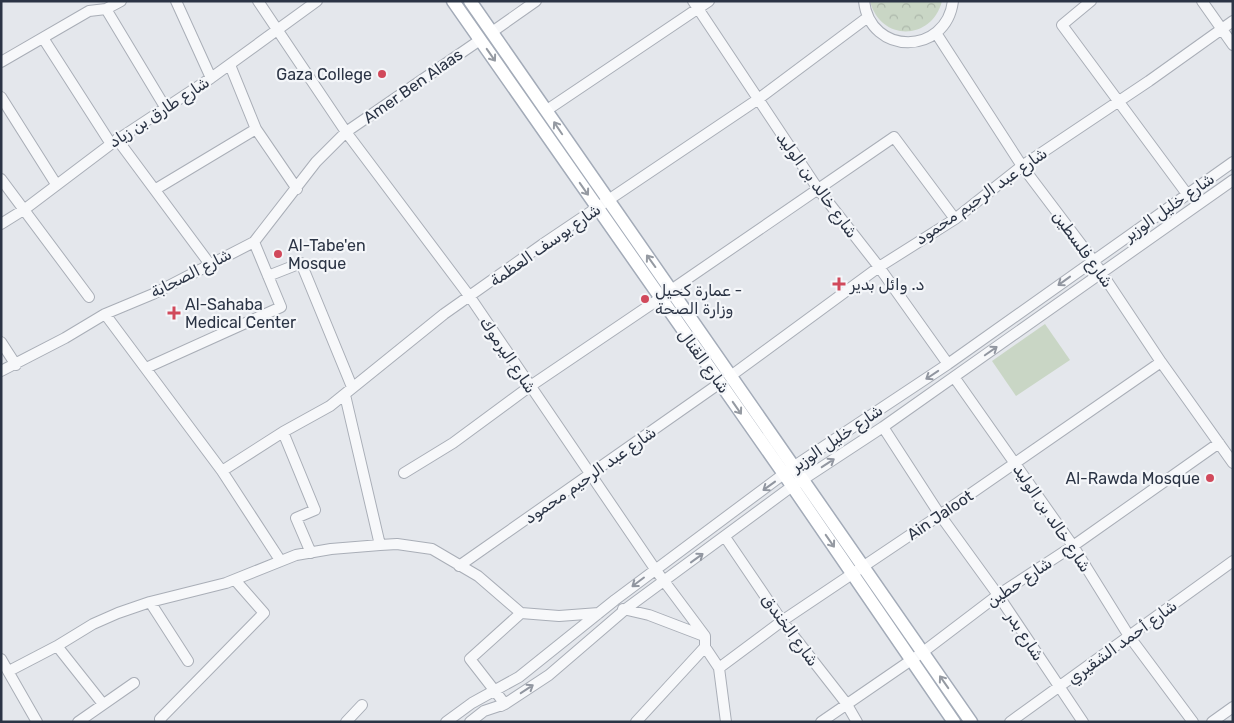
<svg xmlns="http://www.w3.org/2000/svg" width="1234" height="723" font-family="Rubik,'Noto Sans Arabic',sans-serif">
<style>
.grass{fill:#c9d6c5}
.park{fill:url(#park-crowns)}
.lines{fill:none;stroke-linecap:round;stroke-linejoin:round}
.minor-casing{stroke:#a9aeb7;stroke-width:12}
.major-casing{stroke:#a3abb8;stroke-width:15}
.minor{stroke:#f7f8fa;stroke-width:10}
.major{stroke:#fff;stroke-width:12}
.oneway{stroke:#959aa2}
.oneway2{stroke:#9196a0}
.poi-dot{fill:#d1495b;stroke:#f4f6f9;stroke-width:2}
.labels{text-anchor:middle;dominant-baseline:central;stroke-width:4.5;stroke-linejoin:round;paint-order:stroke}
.poi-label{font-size:16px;fill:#2b3445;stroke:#f4f6f9;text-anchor:start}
.street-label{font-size:16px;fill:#2b3445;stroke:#f4f6f9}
</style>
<defs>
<pattern id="park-crowns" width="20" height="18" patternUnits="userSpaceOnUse" patternTransform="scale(1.25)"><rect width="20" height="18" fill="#c9d6c5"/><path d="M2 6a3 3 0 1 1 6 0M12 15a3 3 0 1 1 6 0" fill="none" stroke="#adb8ab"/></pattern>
</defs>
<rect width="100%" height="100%" fill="#e4e7ec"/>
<path class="grass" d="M 1045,324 L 1070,360 L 1016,396 L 992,361 Z"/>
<path class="park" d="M 870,1 L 942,1 C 932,41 880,42 870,1 Z"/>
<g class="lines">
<defs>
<path id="minor" d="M 121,1 L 106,9 L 165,107
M 176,1 L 211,78
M 258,1 L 346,132 L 470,297 L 655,569 L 705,636 L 705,647 L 719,668 L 726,722
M 693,1 L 818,189 L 879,267 L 948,364
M 864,1 C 870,56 946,56 953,1
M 1091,1 L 1062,25 L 1187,194
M 1202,1 L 1233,45
M 492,32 L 536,1
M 936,33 L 1022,166 L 1093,260 L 1161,362 L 1233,463
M 43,38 L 111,144
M 1,62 L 89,11 L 106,9
M 230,65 L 256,129 L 297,189
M 1,97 L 56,184
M 547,110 L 709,1
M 117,139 L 209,263
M 1,179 L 89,297
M 156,189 L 256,129
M 1,224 L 25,209 L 111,144 L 211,78 L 317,1
M 268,276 L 301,263 L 352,387
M 671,290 L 894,137 L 955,219
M 105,314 L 222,471 L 280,560
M 1,342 L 16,365
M 146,368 L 281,307 L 254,242
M 1,371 L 65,338 L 105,314 L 153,294 L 254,242 L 316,162 L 346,132 L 480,40
M 732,375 L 879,267 L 955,219 L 1022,166 L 1149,81 L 1233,21
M 954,377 L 1073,546 L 1129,636 L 1193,722
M 345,395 L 380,545
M 883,427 L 940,515 L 998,595 L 1083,722
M 283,432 L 315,510 L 296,518 L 311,553
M 222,471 L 283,432 L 330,406 L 444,314 L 543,244 L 757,100 L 868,17
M 404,473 L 453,443 L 529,387 L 659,299
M 725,537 L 782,621 L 846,703 L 857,722
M 459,566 L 720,383
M 150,602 L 188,661
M 623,609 L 649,615 L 704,636
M 57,646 L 93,624 L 118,613 L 150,602 L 226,583 L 296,555 L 331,549 L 380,545 L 397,544 L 432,549 L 478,576 L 521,613 L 559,616 L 599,613
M 1,659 L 37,722
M 719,668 L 782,621 L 940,515 L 1161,362
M 9,671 L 57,646 L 103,704
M 501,706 L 505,704 L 470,659 L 521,613
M 78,722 L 134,683
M 161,722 L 160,719 L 264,613 L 235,580
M 346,722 L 362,705
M 446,722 L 472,703 L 519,677 L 615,600 L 793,467 L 948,364 L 1233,162
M 470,722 L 484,711 L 505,704 L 549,675 L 627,608 L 787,490 L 883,427 L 1233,180
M 636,722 L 705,647
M 821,722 L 923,652 L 998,595 L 1073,546 L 1219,443
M 1010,722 L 1233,561
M 1212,722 L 1233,707"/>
<path id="major" d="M 453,1 L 784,474 L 954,722
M 470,1 L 971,722"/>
</defs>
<use href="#minor" class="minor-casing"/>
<use href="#major" class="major-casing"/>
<use href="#minor" class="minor"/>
<use href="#major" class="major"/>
</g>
<defs><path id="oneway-shaft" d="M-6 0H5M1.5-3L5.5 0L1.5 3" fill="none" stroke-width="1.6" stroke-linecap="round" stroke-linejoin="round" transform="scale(1.25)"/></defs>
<g class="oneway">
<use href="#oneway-shaft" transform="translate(491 55) rotate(55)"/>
<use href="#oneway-shaft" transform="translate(558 128) rotate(-124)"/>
<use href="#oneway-shaft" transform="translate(584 189) rotate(55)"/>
<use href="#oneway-shaft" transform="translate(651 261) rotate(-126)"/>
<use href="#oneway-shaft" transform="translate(737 408) rotate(55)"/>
<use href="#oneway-shaft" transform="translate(830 541) rotate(55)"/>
<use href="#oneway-shaft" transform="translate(944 682) rotate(-125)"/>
</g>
<g class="oneway2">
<use href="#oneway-shaft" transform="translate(1064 281) rotate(144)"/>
<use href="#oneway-shaft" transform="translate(991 351) rotate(-35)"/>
<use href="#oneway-shaft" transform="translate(932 375) rotate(146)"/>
<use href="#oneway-shaft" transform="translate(828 463) rotate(-33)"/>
<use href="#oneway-shaft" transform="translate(769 486) rotate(144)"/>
<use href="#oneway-shaft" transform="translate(697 558) rotate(-36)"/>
<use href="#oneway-shaft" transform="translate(638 582) rotate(143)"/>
<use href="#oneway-shaft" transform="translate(527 689) rotate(-33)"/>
</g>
<g class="poi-dot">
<circle cx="382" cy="74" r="5"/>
<circle cx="278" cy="254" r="5"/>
<path d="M836.5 276.5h5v5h5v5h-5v5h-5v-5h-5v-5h5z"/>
<circle cx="645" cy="299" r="5"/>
<path d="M171.5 305.5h5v5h5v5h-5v5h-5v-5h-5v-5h5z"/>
<circle cx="1210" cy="478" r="5"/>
</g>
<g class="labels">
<g class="poi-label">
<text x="372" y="74" text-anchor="end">Gaza College</text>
<text x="288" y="245">Al-Tabe'en<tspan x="288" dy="18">Mosque</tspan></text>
<text x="850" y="284">د. وائل بدير</text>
<text x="655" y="290">عمارة كحيل -<tspan x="655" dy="18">وزارة الصحة</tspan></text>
<text x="185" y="304">Al-Sahaba<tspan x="185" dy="18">Medical Center</tspan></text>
<text x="1200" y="478" text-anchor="end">Al-Rawda Mosque</text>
</g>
<g class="street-label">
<text transform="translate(413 86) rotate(-35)">Amer Ben Alaas</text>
<text transform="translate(159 112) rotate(-33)">شارع طارق بن زياد</text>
<text transform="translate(817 185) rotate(54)">شارع خالد بن الوليد</text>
<text transform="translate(981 196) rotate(-35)">شارع عبد الرحيم محمود</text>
<text transform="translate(1169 207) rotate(-35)">شارع خليل الوزير</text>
<text transform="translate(545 245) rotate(-35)">شارع يوسف العظمة</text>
<text transform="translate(1083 249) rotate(54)">شارع فلسطين</text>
<text transform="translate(191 273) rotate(-27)">شارع الصحابة</text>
<text transform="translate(508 355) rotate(56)">شارع اليرموك</text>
<text transform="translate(704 361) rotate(54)">شارع القنال</text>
<text transform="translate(837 438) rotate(-34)">شارع خليل الوزير</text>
<text transform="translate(590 475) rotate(-35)">شارع عبد الرحيم محمود</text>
<text transform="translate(940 515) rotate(-34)">Ain Jaloot</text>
<text transform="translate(1052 518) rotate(56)">شارع خالد بن الوليد</text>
<text transform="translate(1019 582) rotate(-34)">شارع حطين</text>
<text transform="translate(790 630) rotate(54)">شارع الخندق</text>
<text transform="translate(1025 636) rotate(57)">شارع بدر</text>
<text transform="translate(1122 642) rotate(-36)">شارع أحمد الشقيري</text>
</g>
</g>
<rect width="1234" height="723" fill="none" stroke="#2b3445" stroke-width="5"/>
</svg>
